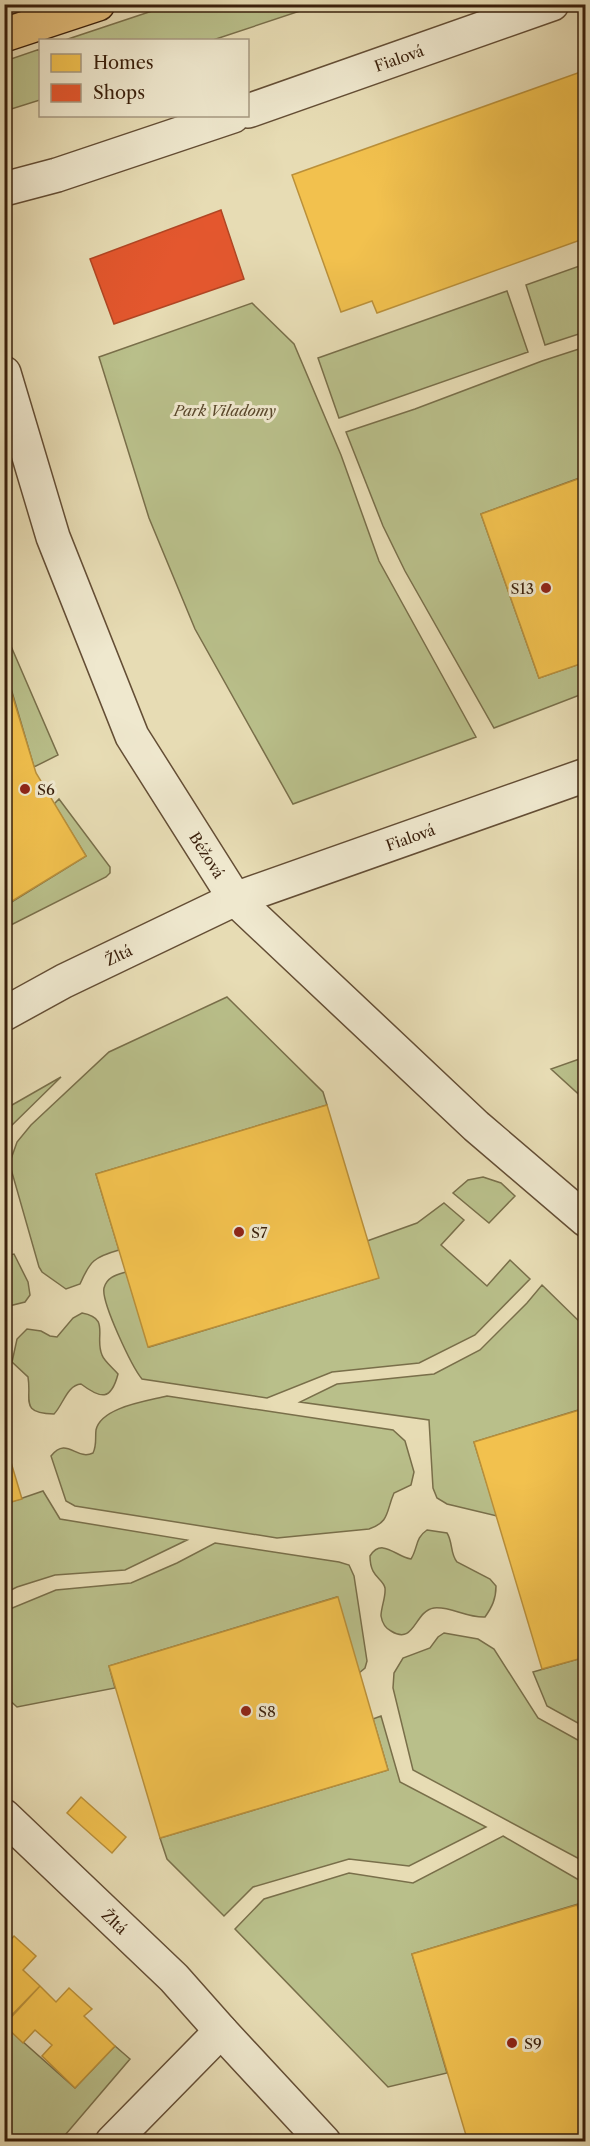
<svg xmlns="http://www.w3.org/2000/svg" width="590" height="2146" font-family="'Libre Caslon Text',serif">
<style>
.green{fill:#b9bf8a;stroke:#796f4a;stroke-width:1.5}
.homes{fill:#f2c14e;stroke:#ba903a;stroke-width:1.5}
.shops{fill:#e4572e;stroke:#b14624;stroke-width:1.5}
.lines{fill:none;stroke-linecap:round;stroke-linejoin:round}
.minor-casing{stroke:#644e35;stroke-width:36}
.major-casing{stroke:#391f0b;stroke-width:36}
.minor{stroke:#efe8ce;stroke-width:33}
.major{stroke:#e4be7a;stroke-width:33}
.poi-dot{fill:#8f2418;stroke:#efe8ce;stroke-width:2}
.labels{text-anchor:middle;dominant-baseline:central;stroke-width:6;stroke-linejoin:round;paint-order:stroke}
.street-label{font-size:15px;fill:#391f0b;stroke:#efe8ce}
.park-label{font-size:15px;font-style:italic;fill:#59472b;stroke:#efe8ce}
.poi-label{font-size:15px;fill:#391f0b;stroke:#efe8ce;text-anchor:start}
</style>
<rect width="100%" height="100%" fill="#e7dcb4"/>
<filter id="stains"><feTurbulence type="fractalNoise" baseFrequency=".00333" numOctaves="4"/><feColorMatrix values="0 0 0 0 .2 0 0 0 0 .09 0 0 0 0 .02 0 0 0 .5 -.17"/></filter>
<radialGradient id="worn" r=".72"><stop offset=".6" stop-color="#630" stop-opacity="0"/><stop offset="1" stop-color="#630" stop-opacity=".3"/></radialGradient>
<path class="green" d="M 173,4 L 318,4 L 318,5 L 213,40 L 65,40 Z
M 40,49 L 40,100 L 5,111 L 5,61 Z
M 585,264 L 585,332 L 545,345 L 526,285 Z
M 507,291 L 528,352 L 339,418 L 318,358 Z
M 252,303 L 294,344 L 341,455 L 379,561 L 476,737 L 293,804 L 195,629 L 149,518 L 99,357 Z
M 585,347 L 585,476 L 481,514 L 539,678 L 585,662 L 585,693 L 494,728 L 405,571 L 383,526 L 346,432 L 415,409 L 542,361 Z
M 4,630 L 58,755 L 34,767 L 5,668 Z
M 59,799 L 110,867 L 110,873 L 106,877 L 5,928 L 5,906 L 86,856 L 54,804 Z
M 227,997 L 323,1092 L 327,1105 L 96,1174 L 119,1250 C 94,1257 90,1261 80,1284 L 66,1289 L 42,1272 L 39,1267 L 11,1169 L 11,1159 L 17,1142 L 31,1125 L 109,1052 Z
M 585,1057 L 586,1057 L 585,1100 L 551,1069 Z
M 61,1077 L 5,1132 L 5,1109 Z
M 483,1177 L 501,1183 L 515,1196 L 489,1223 L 453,1193 L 468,1180 Z
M 444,1203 L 464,1220 L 441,1245 L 487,1286 L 510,1260 L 530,1279 L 475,1335 L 419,1363 L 332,1372 L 267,1398 L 142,1379 C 132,1367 101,1302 104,1288 C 107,1277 116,1275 126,1272 L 149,1347 L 378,1278 L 367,1241 L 417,1223 Z
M 14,1254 L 28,1282 L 30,1295 L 25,1302 L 5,1307 L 5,1256 Z
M 542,1285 L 585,1327 L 585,1408 L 474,1442 L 497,1516 L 447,1504 L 437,1498 L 433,1488 L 429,1420 L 300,1402 L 337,1384 L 434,1374 L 480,1350 L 527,1303 Z
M 82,1313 C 111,1318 94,1337 102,1355 C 104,1361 113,1368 118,1374 C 111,1401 101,1399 81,1384 C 67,1385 63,1405 54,1414 C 19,1413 32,1400 28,1377 L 12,1362 L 17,1339 L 27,1329 L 41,1331 L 50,1336 L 57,1337 L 73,1318 Z
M 167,1396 L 393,1430 L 405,1441 L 414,1472 L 411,1485 L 394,1493 C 386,1511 390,1522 369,1529 L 277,1538 L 75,1506 L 66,1501 L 51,1456 C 67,1436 76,1461 93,1453 C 97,1445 95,1438 96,1430 C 101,1407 148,1401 167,1396 Z
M 43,1491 L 60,1519 L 187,1540 L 125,1570 L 55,1575 L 17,1587 L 5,1593 L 5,1504 Z
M 427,1530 L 447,1533 C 453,1542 450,1554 457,1562 L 490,1579 L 496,1586 C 496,1599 492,1607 485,1617 C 467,1618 450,1606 434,1608 C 414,1611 415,1646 391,1631 C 385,1628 382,1622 381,1616 C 381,1607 386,1597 385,1588 C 383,1578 370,1578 370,1556 C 382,1537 396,1557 411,1559 C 418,1548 415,1538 427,1530 Z
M 215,1543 L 339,1562 L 349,1565 L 354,1576 L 367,1661 L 365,1668 L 359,1673 L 337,1597 L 109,1666 L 115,1688 L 17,1707 L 5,1696 L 5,1611 L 56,1590 L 131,1583 L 177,1563 Z
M 444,1633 L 478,1639 L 494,1649 L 538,1718 L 585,1744 L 585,1862 L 413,1770 L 393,1688 L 394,1673 L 403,1658 L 430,1648 L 438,1637 Z
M 585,1657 L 585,1727 L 547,1706 L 533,1672 Z
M 381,1716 L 400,1782 L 486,1827 L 409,1866 L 349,1859 L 253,1887 L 224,1916 L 167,1859 L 160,1838 L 388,1770 L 373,1719 Z
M 503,1836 L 579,1880 L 585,1902 L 412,1954 L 447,2073 L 388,2087 L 235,1929 L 264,1899 L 349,1873 L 413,1883 Z
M 4,2025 L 75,2088 L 115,2046 L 130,2059 L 60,2141 L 5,2141 Z"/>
<path class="homes" d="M 586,70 L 586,238 L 377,313 L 372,301 L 341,312 L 292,175 Z
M 586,476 L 586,662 L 539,678 L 481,514 Z
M 4,668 L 36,773 L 86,856 L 4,906 Z
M 327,1105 L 379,1278 L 148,1347 L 96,1174 Z
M 586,1408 L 586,1657 L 542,1669 L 474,1442 Z
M 4,1439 L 22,1499 L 4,1504 Z
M 338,1597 L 388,1770 L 160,1838 L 109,1666 Z
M 81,1797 L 126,1837 L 112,1853 L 67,1813 Z
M 577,1905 L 586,1933 L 586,2142 L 468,2142 L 412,1954 Z
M 14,1936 L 36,1956 L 23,1970 L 40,1986 L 4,2023 L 4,1941 L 7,1944 Z
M 40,1986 L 56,2002 L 69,1988 L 92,2009 L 84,2016 L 115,2046 L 75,2088 L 42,2056 L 52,2045 L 35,2030 L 23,2043 L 4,2025 Z"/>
<path class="shops" d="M 221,210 L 244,279 L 114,324 L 90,259 Z"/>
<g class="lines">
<defs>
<g id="minor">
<path id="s1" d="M 248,111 L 552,4"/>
<path d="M 4,189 L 57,175 L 233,116"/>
<path id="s2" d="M 4,373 L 53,537 L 132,736 L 235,899 L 476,1126 L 586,1220"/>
<path id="s3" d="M 4,1014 L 64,981 L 235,899 L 586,775"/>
<path id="s4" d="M 4,1816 L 174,1978 L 221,2031 L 324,2142"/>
<path d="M 112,2142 L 221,2031"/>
</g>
<path id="major" d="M 4,35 L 98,4"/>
</defs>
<use href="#minor" class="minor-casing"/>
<use href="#major" class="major-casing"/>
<use href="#minor" class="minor"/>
<use href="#major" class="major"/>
</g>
<g class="poi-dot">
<circle cx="546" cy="588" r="6"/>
<circle cx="25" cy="789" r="6"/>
<circle cx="239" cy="1232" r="6"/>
<circle cx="246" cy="1711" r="6"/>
<circle cx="512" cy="2043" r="6"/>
</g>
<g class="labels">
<g class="street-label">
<text stroke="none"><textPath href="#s1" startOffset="160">Fialová</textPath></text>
<text stroke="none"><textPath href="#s3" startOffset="444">Fialová</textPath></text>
<text stroke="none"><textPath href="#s2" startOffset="526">Béžová</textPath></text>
<text stroke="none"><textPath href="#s3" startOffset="129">Žltá</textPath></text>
<text stroke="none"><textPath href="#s4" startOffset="153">Žltá</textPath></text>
</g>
<g class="park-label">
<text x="225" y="410">Park Viladomy</text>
</g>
<g class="poi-label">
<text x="534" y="588" text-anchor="end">S13</text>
<text x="37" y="789">S6</text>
<text x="251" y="1232">S7</text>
<text x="258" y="1711">S8</text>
<text x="524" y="2043">S9</text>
</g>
</g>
<rect width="590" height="2146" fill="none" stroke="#e7dcb4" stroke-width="24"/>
<rect x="6" y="6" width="578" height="2134" fill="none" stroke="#391f0b" stroke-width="3"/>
<rect x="12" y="12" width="566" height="2122" fill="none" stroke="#391f0b" stroke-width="1.5"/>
<rect x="39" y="39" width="210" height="78" fill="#efe8ce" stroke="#a69880" stroke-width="1.5"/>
<rect x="51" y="54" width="30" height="18" fill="#f2c14e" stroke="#a69880" stroke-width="1.5"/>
<text x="93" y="69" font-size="18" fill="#391f0b">Homes</text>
<rect x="51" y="84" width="30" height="18" fill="#e4572e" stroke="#a69880" stroke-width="1.5"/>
<text x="93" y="99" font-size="18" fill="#391f0b">Shops</text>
<rect width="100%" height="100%" filter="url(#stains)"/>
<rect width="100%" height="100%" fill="url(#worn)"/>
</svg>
